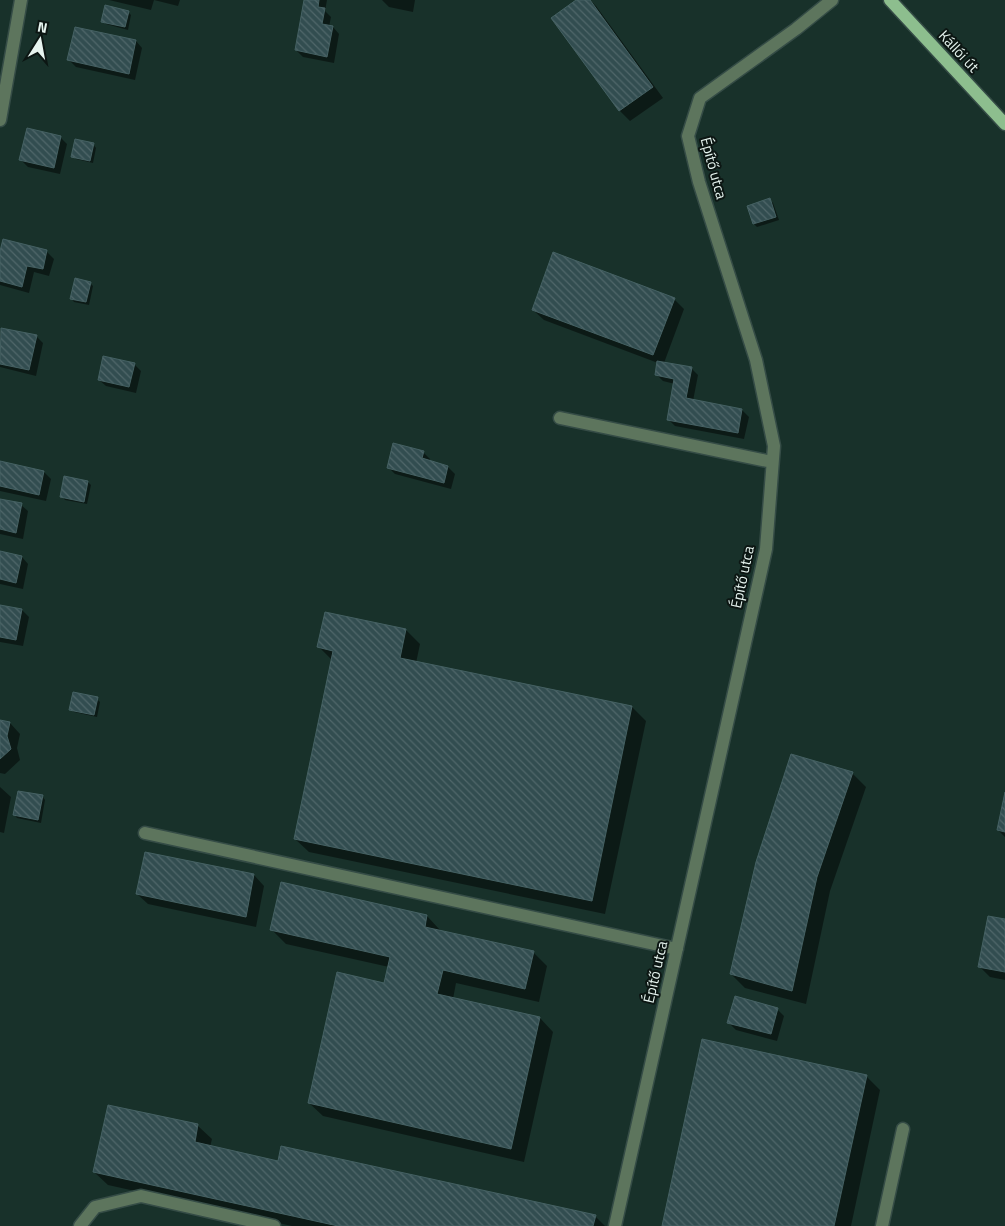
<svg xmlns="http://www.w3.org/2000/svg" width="1005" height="1226" font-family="'Titillium Web',sans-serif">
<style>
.shadow{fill:#0007}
.building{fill:url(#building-back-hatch);stroke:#456163}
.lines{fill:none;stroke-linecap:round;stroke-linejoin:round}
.minor-casing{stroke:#354c46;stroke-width:15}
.major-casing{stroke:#354c46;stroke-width:15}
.minor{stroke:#5d755d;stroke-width:12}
.major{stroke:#8dbe8e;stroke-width:12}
.labels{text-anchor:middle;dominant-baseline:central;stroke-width:4;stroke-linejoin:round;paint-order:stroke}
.street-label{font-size:15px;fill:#e6f4ef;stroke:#0c1613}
</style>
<defs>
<pattern id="building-back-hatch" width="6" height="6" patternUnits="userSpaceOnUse" patternTransform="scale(1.25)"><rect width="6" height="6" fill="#324d50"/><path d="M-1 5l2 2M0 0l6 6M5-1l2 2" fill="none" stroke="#50676a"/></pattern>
</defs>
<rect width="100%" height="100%" fill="#18312a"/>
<path class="shadow" d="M 109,0 L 154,0 L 151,10 Z
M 154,0 L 180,0 L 178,6 Z
M 306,0 L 327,0 L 325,11 L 331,17 L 329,27 L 333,27 L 339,34 L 334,63 L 303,57 L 296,50 Z
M 382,0 L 415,0 L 413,12 L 389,7 Z
M 578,0 L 590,0 L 596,6 L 663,98 L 630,121 L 620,111 L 553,19 Z
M 128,12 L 131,15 L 128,30 L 106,24 L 103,21 Z
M 136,41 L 142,48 L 135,80 L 76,67 L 69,60 Z
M 60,137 L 67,144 L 60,174 L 28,167 L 21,160 Z
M 93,144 L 96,148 L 93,163 L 76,159 L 73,156 Z
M 770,200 L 773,203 L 779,220 L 757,227 L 754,224 L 748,207 Z
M 47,252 L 54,259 L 49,276 L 34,272 L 29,293 L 0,285 L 0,256 Z
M 90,283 L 93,286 L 89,305 L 74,302 L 71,298 Z
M 674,299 L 684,309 L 664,363 L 691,368 L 698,375 L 693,401 L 742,410 L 749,417 L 744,439 L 675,426 L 668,419 L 675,384 L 663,381 L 656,374 L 658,363 L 544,320 L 533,310 Z
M 2,329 L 36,336 L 43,343 L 36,376 L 0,367 L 0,337 Z
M 134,364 L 141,371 L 136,393 L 106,386 L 99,380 Z
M 423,452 L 430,459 L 429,462 L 448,467 L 455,474 L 451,489 L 395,474 L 388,467 Z
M 0,463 L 44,472 L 51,479 L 46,501 L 0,491 Z
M 88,482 L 91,485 L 87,504 L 65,500 L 62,496 Z
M 0,500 L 21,505 L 28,511 L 23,539 L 0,534 Z
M 0,553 L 22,557 L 28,564 L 23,589 L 0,584 Z
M 0,606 L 22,610 L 29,617 L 23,646 L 0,642 Z
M 406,630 L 420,644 L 416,663 L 632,707 L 646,721 L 605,914 L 309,852 L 295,839 L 332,660 L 319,647 Z
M 97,699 L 100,702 L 97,717 L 74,712 L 70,709 Z
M 0,721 L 10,723 L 20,734 L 17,748 L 20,760 L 5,774 L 0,773 Z
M 852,773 L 866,787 L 830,891 L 806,1004 L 745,988 L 731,974 Z
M 0,787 L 11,797 L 4,833 L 0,832 Z
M 42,796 L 45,800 L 41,823 L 17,818 L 14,814 Z
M 1005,798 L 1005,837 L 998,830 Z
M 146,853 L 254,875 L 264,886 L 256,927 L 148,904 L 137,894 Z
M 427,916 L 440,930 L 440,931 L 533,952 L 547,966 L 539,1002 L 456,983 L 453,999 L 540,1018 L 553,1032 L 524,1162 L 323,1116 L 309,1103 L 385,984 L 389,967 L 286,944 L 272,930 Z
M 1005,920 L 1005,980 L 990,977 L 980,967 Z
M 777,1009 L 784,1016 L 777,1041 L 736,1030 L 729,1023 Z
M 866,1076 L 880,1090 L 851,1226 L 663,1226 Z
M 109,1106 L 198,1126 L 212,1139 L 210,1147 L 279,1162 L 595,1216 L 605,1226 L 292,1226 L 108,1185 L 94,1172 Z"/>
<path class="building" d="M 304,0 L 319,0 L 318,7 L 325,8 L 322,24 L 333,26 L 327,57 L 295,50 Z
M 576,0 L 590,0 L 653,87 L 619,111 L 551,18 Z
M 105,5 L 129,11 L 125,27 L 101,22 Z
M 75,27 L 136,40 L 129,74 L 67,60 Z
M 27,128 L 61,136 L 54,168 L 19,160 Z
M 75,139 L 94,143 L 90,161 L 71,157 Z
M 770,198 L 776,217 L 753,224 L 747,206 Z
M 3,239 L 47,250 L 43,269 L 27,266 L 22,287 L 0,281 L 0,251 Z
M 553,252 L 675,298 L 653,355 L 532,310 Z
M 75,278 L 91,282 L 86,302 L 70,299 Z
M 1,328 L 37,335 L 29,370 L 0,364 Z
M 103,356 L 135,363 L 129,387 L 98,380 Z
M 657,361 L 692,367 L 686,398 L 742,409 L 738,433 L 667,420 L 674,379 L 655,375 Z
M 393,443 L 424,451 L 422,458 L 448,466 L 444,483 L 387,468 Z
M 0,461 L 44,471 L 39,495 L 0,486 Z
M 64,476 L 88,481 L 84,502 L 60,497 Z
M 0,499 L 22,503 L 16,533 L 0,529 Z
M 0,551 L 22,556 L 16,583 L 0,579 Z
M 0,605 L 22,609 L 16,640 L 0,637 Z
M 325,612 L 406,629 L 400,658 L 632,706 L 592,901 L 294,839 L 333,651 L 317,647 Z
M 73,692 L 98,697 L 94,715 L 69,710 Z
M 0,720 L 10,722 L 7,736 L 11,749 L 0,759 Z
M 791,754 L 853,772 L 817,877 L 792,991 L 730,974 L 756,862 Z
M 18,791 L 43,795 L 38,820 L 13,815 Z
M 1005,792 L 1005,832 L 997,830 Z
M 145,852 L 254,874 L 246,917 L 136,894 Z
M 281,882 L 427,915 L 425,927 L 534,951 L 525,989 L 443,970 L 437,994 L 540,1017 L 511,1149 L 308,1103 L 337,972 L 384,983 L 390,957 L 270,930 Z
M 988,916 L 1005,919 L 1005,972 L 978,967 Z
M 735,996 L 778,1008 L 771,1034 L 727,1023 Z
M 702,1039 L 867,1075 L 834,1226 L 662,1226 Z
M 108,1105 L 198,1124 L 195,1142 L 278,1161 L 281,1146 L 596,1215 L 593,1226 L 338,1226 L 93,1172 Z"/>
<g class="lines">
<defs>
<path id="minor" d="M 0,120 L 21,0
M 560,418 L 772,462
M 145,833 L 677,949
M 80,1226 L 95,1207 L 141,1196 L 274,1226
M 615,1226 L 766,549 L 774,446 L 756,360 L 699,182 L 688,136 L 700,98 L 796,29 L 832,0
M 882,1226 L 903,1129"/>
<path id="major" d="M 890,0 L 1005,124"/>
</defs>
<use href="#minor" class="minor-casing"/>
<use href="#major" class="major-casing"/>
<use href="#minor" class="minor"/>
<use href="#major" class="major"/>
</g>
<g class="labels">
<g class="street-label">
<text transform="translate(959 51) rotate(47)">Kállói út</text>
<text transform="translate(714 168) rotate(75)">Építő utca</text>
<text transform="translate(742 577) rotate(-78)">Építő utca</text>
<text transform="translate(655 972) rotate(-77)">Építő utca</text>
</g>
</g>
<g transform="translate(40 40) rotate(11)" stroke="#0c1613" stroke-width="4" paint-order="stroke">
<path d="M0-4L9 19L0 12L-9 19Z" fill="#e6f4ef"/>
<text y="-8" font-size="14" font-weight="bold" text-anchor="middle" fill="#e6f4ef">N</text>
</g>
</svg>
